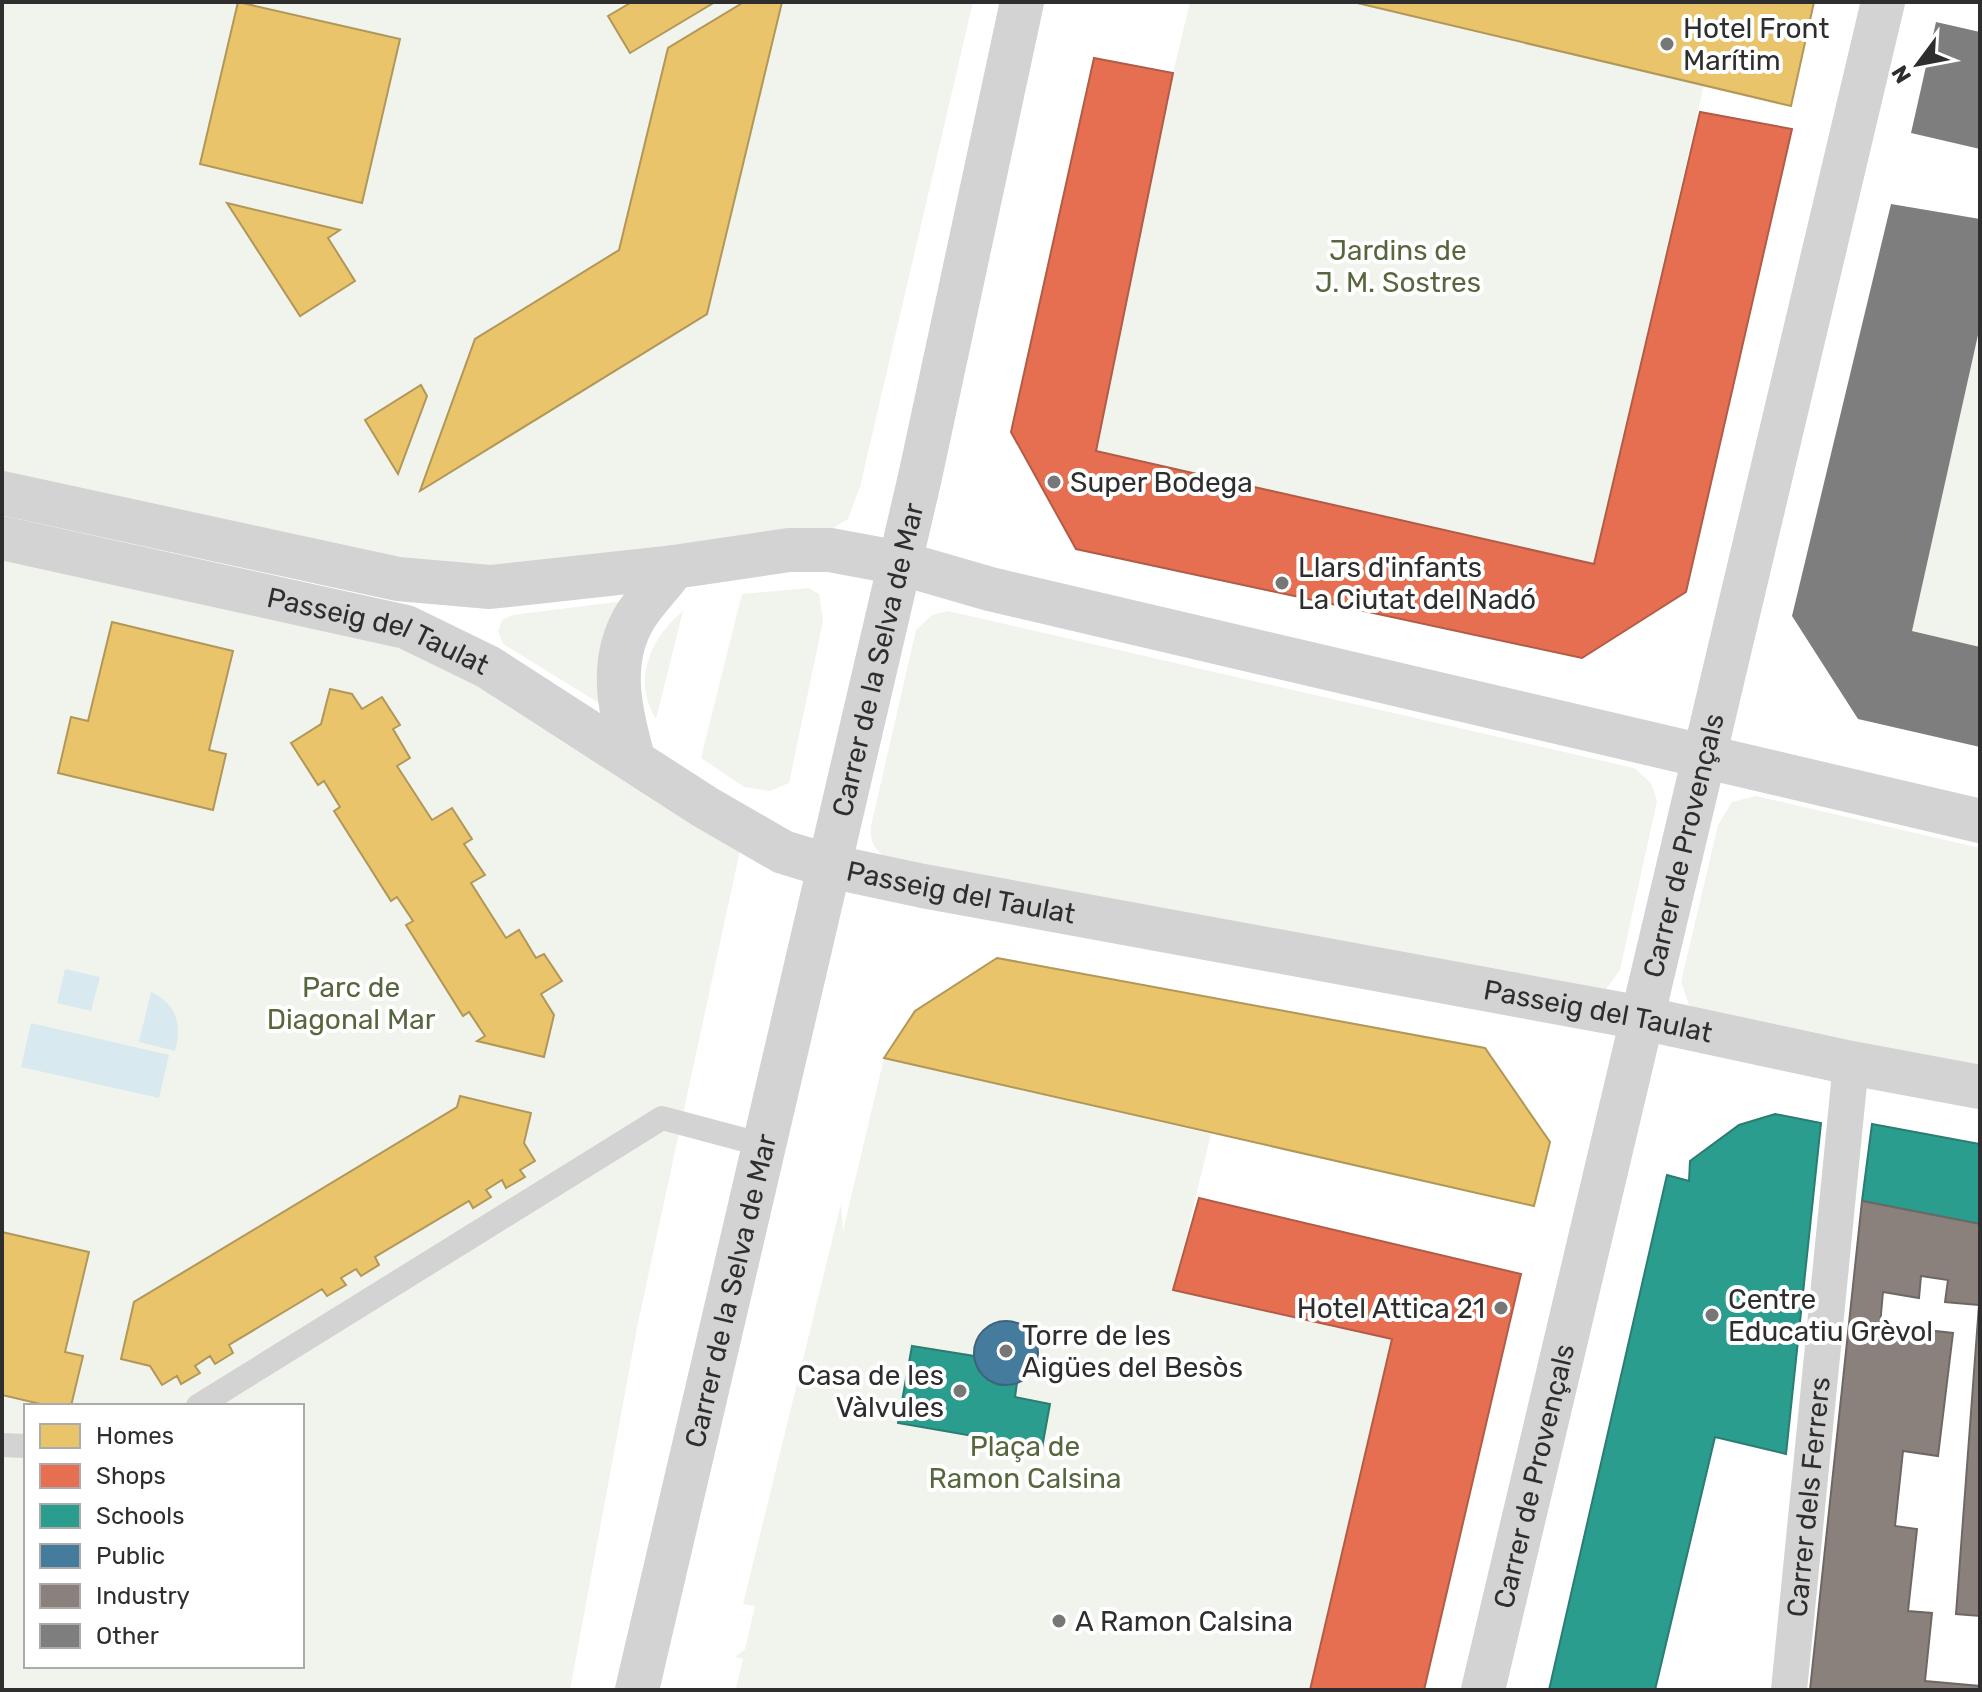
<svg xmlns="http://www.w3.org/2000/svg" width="1982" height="1692" font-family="Rubik,sans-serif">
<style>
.green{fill:#f1f4ec;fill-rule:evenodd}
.water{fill:#d8eaf0}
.homes{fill:#e9c46a;stroke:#b19758;stroke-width:2}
.shops{fill:#e76f51;stroke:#b05c46;stroke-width:2}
.schools{fill:#2a9d8f;stroke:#2b7c72;stroke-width:2}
.public{fill:#457b9d;stroke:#3e647c;stroke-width:2}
.industry{fill:#8a817c;stroke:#6e6865;stroke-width:2}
.building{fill:#7e7e7e}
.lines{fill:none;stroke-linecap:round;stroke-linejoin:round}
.service{stroke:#d3d3d3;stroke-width:24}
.pedestrian{stroke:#d3d3d3;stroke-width:36}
.minor{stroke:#d3d3d3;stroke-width:44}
.tertiary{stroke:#d3d3d3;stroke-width:44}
.poi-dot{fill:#777;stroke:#fff;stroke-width:3}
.labels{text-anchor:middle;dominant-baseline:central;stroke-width:8;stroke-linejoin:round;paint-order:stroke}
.poi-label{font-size:28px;fill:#2e2e2e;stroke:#fff;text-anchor:start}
.park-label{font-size:28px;fill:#57673d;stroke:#fff}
.street-label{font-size:28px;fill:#2e2e2e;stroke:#fff}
</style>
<rect width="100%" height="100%" fill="#fff"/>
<path class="green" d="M 2,2 L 973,2 L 860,487 L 848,519 L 825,533 L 491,578 L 2,479 Z
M 1190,2 L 1353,2 L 1704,85 L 1594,564 L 1096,451 L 1173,73 Z
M 1980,326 L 1980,647 L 1912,631 Z
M 2,554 L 411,647 L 742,841 L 638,1323 L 570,1690 L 2,1690 ZM 26,1406 L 302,1406 L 302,1666 L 26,1666 Z
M 809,588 L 819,594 L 823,621 L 789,783 L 770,791 L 744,787 L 701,758 L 742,594 Z
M 632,600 L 607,708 L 503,644 L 498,631 L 502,620 L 512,615 Z
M 683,611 L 656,719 C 632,680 650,639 683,611 Z
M 948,611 L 1634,768 L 1651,783 L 1657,801 L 1620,970 L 1606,989 L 888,859 C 874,850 870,843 871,826 L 916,630 L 932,615 Z
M 1756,796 L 1980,848 L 1980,1069 L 1714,1018 L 1689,1005 L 1681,982 L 1718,825 L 1732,802 Z
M 884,1058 L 1211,1134 L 1173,1290 L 1392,1339 L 1310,1690 L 736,1688 L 743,1659 L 735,1657 L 745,1649 L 755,1606 L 743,1604 L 841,1204 L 843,1231 Z"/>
<path class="water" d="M 65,969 L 100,977 L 91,1011 L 57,1003 Z
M 151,992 C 177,1004 182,1025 175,1051 L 139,1042 Z
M 31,1023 L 169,1055 L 159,1098 L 21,1067 Z"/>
<path class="homes" d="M 238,2 L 400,39 L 362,203 L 200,164 Z
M 632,2 L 715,2 L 630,53 L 608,16 Z
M 744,2 L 782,2 L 707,314 L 420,491 L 475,339 L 619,250 L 668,48 Z
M 1353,2 L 1814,2 L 1791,106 Z
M 227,203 L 340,230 L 328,238 L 355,281 L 300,316 Z
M 421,385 L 427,396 L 398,474 L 365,420 Z
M 112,622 L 233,651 L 209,750 L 226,754 L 213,810 L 58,773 L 71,717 L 88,721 Z
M 330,689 L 352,694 L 362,709 L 382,697 L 400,725 L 393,729 L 410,758 L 397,766 L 432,820 L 452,808 L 472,839 L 464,844 L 485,875 L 471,883 L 506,938 L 519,930 L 536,958 L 544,954 L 562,981 L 541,994 L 554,1015 L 544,1057 L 477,1041 L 485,1036 L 469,1012 L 463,1016 L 406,925 L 413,921 L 397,897 L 391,901 L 334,811 L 340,807 L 324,781 L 318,785 L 291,743 L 321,724 Z
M 997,958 L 1485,1048 L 1550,1142 L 1534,1206 L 884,1058 L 915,1011 Z
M 460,1096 L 531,1113 L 524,1143 L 535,1161 L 520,1170 L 525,1177 L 506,1188 L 502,1180 L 486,1190 L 491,1197 L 473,1208 L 469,1201 L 375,1257 L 379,1265 L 361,1276 L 356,1269 L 341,1278 L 346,1285 L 327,1296 L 322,1289 L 229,1345 L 233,1353 L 215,1364 L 210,1356 L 195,1366 L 200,1373 L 181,1384 L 177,1376 L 162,1385 L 150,1366 L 121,1359 L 134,1302 L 457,1107 Z
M 2,1232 L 89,1252 L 65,1352 L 83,1356 L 71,1406 L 49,1406 L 2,1395 Z"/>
<path class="shops" d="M 1094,58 L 1173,73 L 1096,451 L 1594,564 L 1700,112 L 1792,129 L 1686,592 L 1582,658 L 1076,549 L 1011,432 Z
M 1199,1198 L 1521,1274 L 1424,1690 L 1310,1690 L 1392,1339 L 1173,1290 Z"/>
<path class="schools" d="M 1775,1114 L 1821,1123 L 1786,1454 L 1715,1437 L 1655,1690 L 1549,1690 L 1667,1175 L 1689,1181 L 1690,1161 L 1739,1125 Z
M 1872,1124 L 1980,1144 L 1980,1224 L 1862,1201 Z
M 912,1346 L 974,1356 L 979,1371 L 988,1380 L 999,1385 L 1017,1383 L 1015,1397 L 1050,1404 L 1042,1448 L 898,1423 Z"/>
<path class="public" d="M974 1353a32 32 0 1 1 64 0a32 32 0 1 1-64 0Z"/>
<path class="industry" d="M 1862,1201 L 1980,1224 L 1980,1616 L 1956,1614 L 1979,1305 L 1945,1302 L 1948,1280 L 1921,1276 L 1919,1298 L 1883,1292 L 1880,1325 L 1953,1333 L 1938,1456 L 1903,1451 L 1895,1526 L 1917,1529 L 1908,1611 L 1932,1613 L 1925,1681 L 1980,1686 L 1980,1690 L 1810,1690 Z"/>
<path class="building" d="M 1936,22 L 1980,32 L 1980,149 L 1911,133 Z
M 1891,204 L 1980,219 L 1980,326 L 1912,631 L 1980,647 L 1980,747 L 1858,719 L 1792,616 Z"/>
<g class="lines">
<path class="service" d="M 198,1406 L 662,1118 L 763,1145
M 2,1445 L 26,1446"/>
<path class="pedestrian" id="s1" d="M 1789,1690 L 1851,1063"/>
<path class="minor" id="s2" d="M 1483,1690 L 1883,2"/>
<g class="tertiary">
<path d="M 2,493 L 398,579 L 490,587 L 674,567 L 789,550 L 830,550 L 900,563 L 990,589 L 1980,821"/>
<path id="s3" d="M 2,538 L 406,627 L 488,667 L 705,807 L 783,852 L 829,866 L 923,886 L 1642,1018 L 1851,1063 L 1980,1087"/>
<path d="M 633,758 C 620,711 608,662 635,617 C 646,599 662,584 674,567"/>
<path id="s4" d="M 637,1690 L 920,477 L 1022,2"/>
</g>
</g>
<g class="poi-dot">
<circle cx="1667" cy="44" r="8"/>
<circle cx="1054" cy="482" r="8"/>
<circle cx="1282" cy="583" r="8"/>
<circle cx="1501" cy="1308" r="8"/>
<circle cx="1712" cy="1315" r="8"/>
<circle cx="1006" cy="1351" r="8"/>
<circle cx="960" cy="1391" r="8"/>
<circle cx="1059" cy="1621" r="8"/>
</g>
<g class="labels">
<g class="poi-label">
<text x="1683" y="28">Hotel Front<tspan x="1683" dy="32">Marítim</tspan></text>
<text x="1070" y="482">Super Bodega</text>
<text x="1298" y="567">Llars d'infants<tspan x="1298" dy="32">La Ciutat del Nadó</tspan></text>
<text x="1728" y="1299">Centre<tspan x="1728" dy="32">Educatiu Grèvol</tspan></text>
<text x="1485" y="1308" text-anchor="end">Hotel Attica 21</text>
<text x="1022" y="1335">Torre de les<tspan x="1022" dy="32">Aigües del Besòs</tspan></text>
<text x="944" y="1375" text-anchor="end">Casa de les<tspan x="944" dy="32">Vàlvules</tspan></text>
<text x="1075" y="1621">A Ramon Calsina</text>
</g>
<g class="park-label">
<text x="1398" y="250">Jardins de<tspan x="1398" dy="32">J. M. Sostres</tspan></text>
<text x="351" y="987">Parc de<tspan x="351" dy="32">Diagonal Mar</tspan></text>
<text x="1025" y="1446">Plaça de<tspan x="1025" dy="32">Ramon Calsina</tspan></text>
</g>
<g class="street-label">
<text stroke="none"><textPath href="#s3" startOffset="388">Passeig del Taulat</textPath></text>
<text stroke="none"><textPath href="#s4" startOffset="1058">Carrer de la Selva de Mar</textPath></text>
<text stroke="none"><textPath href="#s2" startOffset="868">Carrer de Provençals</textPath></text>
<text stroke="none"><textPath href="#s3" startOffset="1036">Passeig del Taulat</textPath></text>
<text stroke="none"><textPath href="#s3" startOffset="1684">Passeig del Taulat</textPath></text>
<text stroke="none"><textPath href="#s4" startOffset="410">Carrer de la Selva de Mar</textPath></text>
<text stroke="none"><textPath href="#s2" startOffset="220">Carrer de Provençals</textPath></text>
<text stroke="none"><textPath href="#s1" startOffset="194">Carrer dels Ferrers</textPath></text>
</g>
</g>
<rect width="1982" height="1692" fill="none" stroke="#2e2e2e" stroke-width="8"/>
<rect x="24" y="1404" width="280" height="264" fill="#ffffff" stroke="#ababab" stroke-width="2"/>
<rect x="40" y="1424" width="40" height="24" fill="#e9c46a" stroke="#ababab" stroke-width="2"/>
<text x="96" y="1444" font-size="24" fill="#2e2e2e">Homes</text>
<rect x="40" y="1464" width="40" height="24" fill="#e76f51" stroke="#ababab" stroke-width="2"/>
<text x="96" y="1484" font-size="24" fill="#2e2e2e">Shops</text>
<rect x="40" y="1504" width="40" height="24" fill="#2a9d8f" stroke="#ababab" stroke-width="2"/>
<text x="96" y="1524" font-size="24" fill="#2e2e2e">Schools</text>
<rect x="40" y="1544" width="40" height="24" fill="#457b9d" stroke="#ababab" stroke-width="2"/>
<text x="96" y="1564" font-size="24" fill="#2e2e2e">Public</text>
<rect x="40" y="1584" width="40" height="24" fill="#8a817c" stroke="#ababab" stroke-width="2"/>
<text x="96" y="1604" font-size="24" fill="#2e2e2e">Industry</text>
<rect x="40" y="1624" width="40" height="24" fill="#7e7e7e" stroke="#ababab" stroke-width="2"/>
<text x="96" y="1644" font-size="24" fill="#2e2e2e">Other</text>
<g transform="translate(1918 64) rotate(238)" stroke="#ffffff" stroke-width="6" paint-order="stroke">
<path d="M0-6L14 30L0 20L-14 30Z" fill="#2e2e2e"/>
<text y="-12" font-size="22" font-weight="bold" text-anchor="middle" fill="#2e2e2e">N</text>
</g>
</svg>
